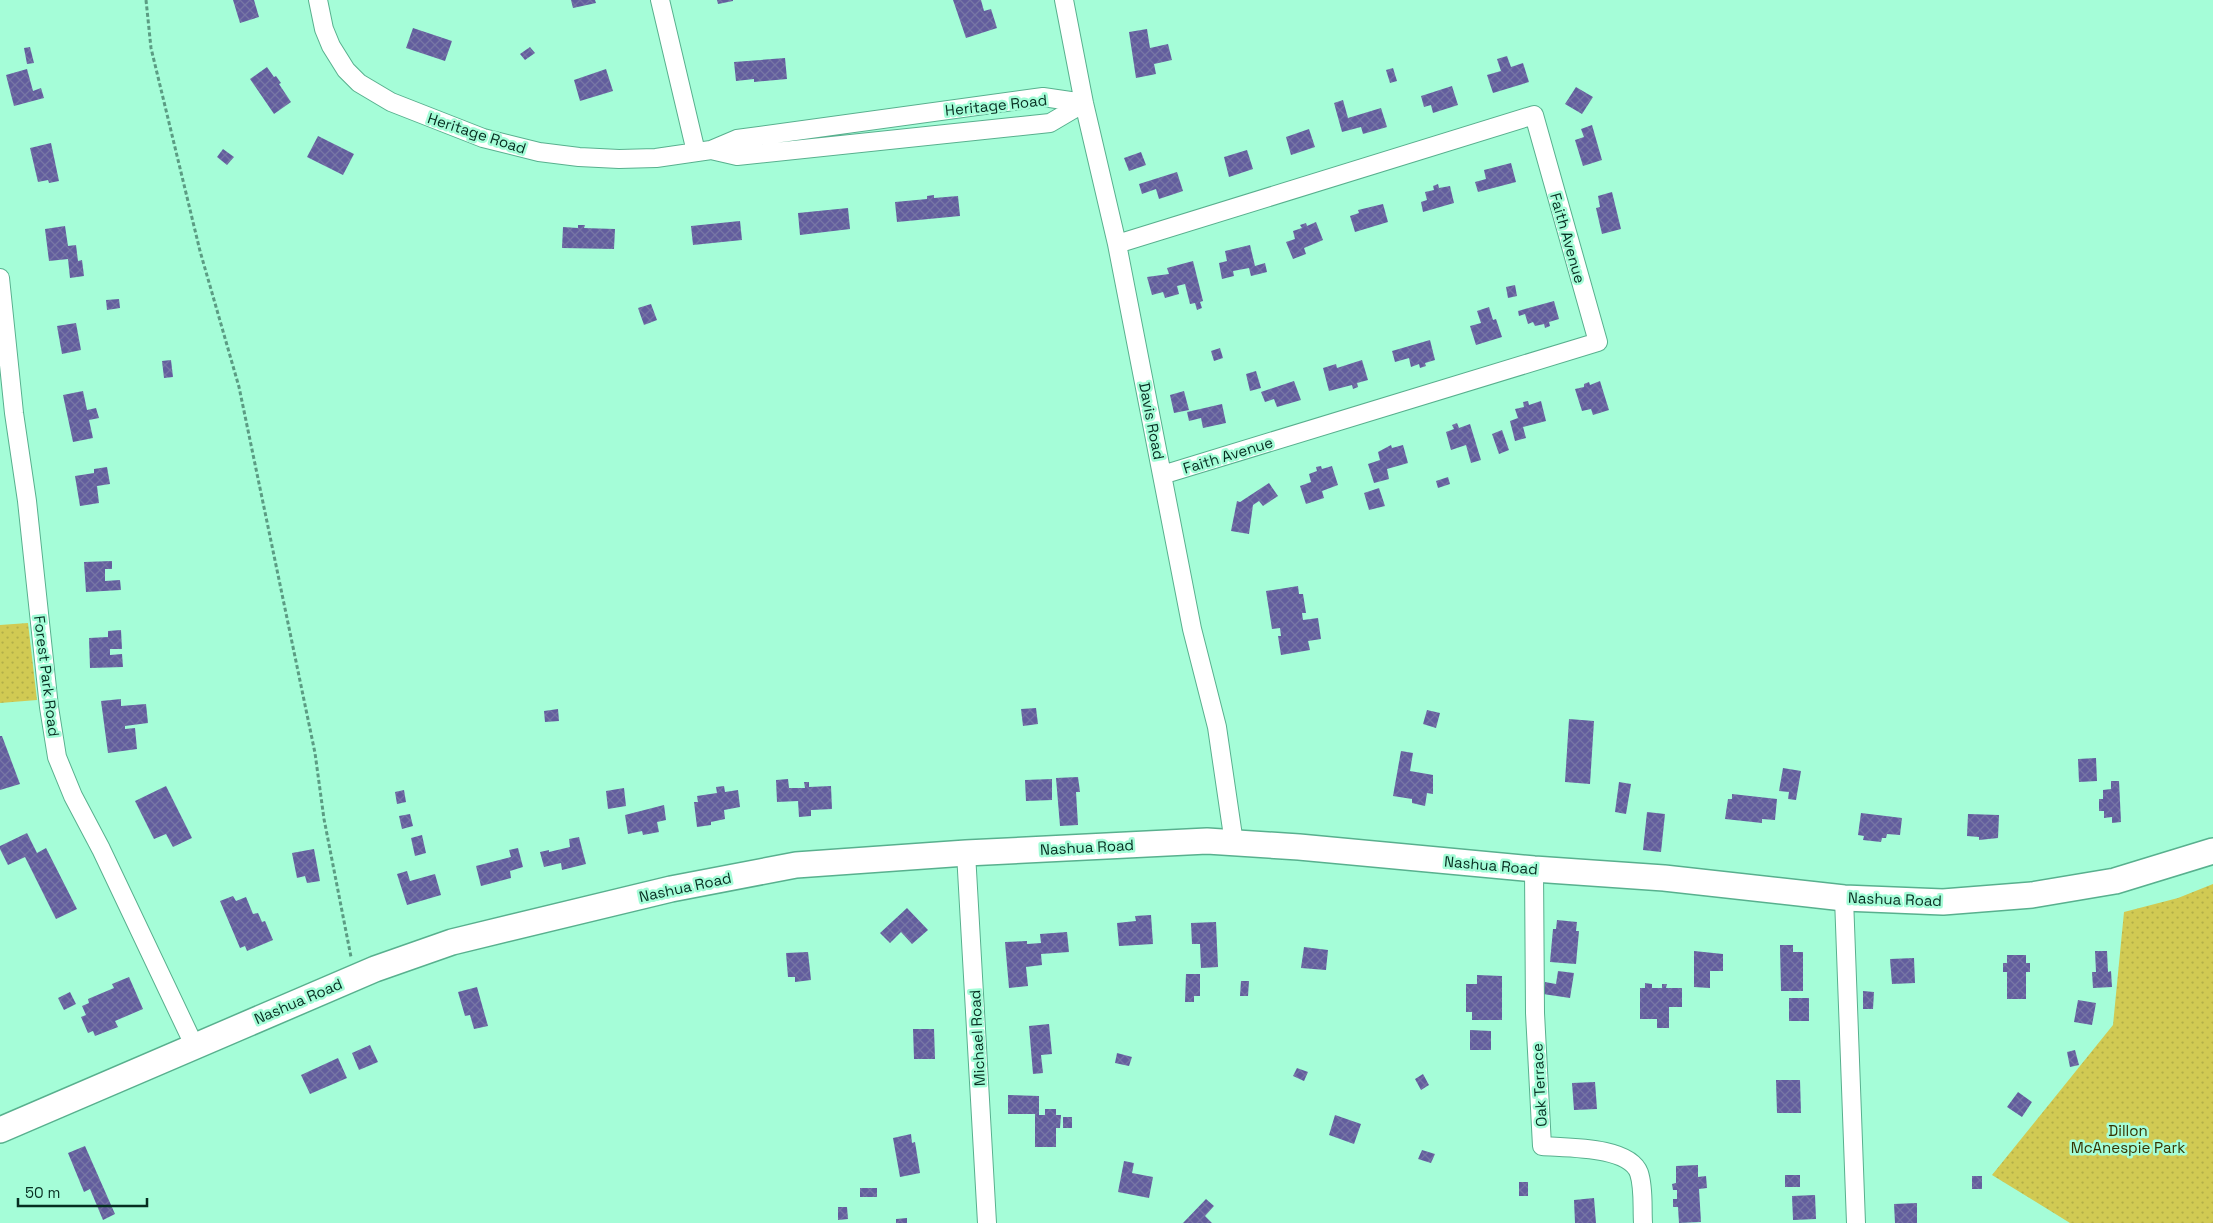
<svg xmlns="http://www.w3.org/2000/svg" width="2213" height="1223" font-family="'Space Grotesk',sans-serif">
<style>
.park{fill:url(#park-dots)}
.building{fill:url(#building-cross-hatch)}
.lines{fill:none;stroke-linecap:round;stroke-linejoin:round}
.street-casing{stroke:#58b08e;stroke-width:20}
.secondary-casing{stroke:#58b08e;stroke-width:28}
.path{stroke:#5b9c83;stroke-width:3;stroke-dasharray:4 2.5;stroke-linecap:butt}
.street{stroke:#fff;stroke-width:18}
.secondary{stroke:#fff;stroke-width:25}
.labels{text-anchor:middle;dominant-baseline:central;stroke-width:5;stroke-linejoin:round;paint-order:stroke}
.street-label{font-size:15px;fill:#072e21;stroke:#a5fdd8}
.park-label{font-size:15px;fill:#363300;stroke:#a5fdd8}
</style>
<defs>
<pattern id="park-dots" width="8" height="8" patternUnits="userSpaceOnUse" patternTransform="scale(1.25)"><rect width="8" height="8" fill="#d1ca53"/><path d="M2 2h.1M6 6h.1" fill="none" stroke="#b2ae48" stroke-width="1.8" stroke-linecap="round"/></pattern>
<pattern id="building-cross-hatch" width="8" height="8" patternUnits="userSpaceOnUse" patternTransform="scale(1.25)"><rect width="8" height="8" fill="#625d9d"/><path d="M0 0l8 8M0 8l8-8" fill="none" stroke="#7776a5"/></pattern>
</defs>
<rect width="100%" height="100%" fill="#a5fdd8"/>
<path class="park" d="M 28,623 L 37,700 L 0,703 L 0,625 Z
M 2213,884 L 2213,1223 L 2070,1223 L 1992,1175 L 2113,1025 L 2124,912 L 2178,898 Z"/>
<path class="building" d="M 233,0 L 254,0 L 259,17 L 240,23 Z
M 571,0 L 595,0 L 596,3 L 573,8 Z
M 717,0 L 733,0 L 733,1 L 718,4 Z
M 953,0 L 981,0 L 984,11 L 991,9 L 997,28 L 966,38 Z
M 413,28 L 452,41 L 445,61 L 406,48 Z
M 1147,29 L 1150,48 L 1168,44 L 1172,60 L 1154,64 L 1156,74 L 1136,78 L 1129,32 Z
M 30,47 L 34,63 L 27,64 L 24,48 Z
M 530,47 L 535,53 L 525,60 L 520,54 Z
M 1507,56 L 1511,67 L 1523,63 L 1529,82 L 1493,93 L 1487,75 L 1501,71 L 1497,59 Z
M 785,58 L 787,79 L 754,82 L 754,79 L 736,81 L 734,62 Z
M 267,67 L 274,77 L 276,76 L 281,83 L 279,84 L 291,102 L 274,114 L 250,79 Z
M 1393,68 L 1397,81 L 1390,83 L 1386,70 Z
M 27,69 L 33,91 L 41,88 L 44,98 L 14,106 L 6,75 Z
M 606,69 L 613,91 L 580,101 L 574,80 Z
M 1452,86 L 1458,105 L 1433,113 L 1431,105 L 1424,107 L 1421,96 Z
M 1576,87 L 1593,97 L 1582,114 L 1565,104 Z
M 1343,100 L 1348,118 L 1381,108 L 1387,127 L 1363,134 L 1361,127 L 1342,132 L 1334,103 Z
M 1592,125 L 1602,160 L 1583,166 L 1575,140 L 1584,137 L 1581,129 Z
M 1309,129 L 1315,147 L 1291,155 L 1286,137 Z
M 318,136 L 354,154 L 343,175 L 307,157 Z
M 51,143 L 59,181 L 49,183 L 48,180 L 38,182 L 30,148 Z
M 223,149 L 234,157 L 227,165 L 217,157 Z
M 1247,150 L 1253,169 L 1229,177 L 1224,157 Z
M 1141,152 L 1146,165 L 1129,171 L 1124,158 Z
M 1511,163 L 1516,182 L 1478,192 L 1475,182 L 1486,179 L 1484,170 Z
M 1177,172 L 1183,191 L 1159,199 L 1156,189 L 1142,194 L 1139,184 Z
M 1438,184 L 1439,188 L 1450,186 L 1454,203 L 1423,212 L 1421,202 L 1427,200 L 1425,192 L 1434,190 L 1433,186 Z
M 1612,192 L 1621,229 L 1602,234 L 1596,208 L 1600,207 L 1598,196 Z
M 934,195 L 934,198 L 958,196 L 960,216 L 897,222 L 895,202 L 927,199 L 927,196 Z
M 1383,204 L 1388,222 L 1355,232 L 1350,216 L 1359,213 L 1358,210 Z
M 848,208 L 850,229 L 800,235 L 798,213 Z
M 740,221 L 742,240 L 693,245 L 691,226 Z
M 1316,222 L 1323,240 L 1304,248 L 1306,254 L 1293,259 L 1286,242 L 1295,239 L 1293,231 L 1302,228 L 1300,225 L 1306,223 L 1307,226 Z
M 578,225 L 585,225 L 584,228 L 615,229 L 614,249 L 562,248 L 563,227 L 578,228 Z
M 65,226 L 68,246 L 76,245 L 78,261 L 82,260 L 84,276 L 70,278 L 68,259 L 49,261 L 45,229 Z
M 1250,245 L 1255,266 L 1265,263 L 1267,272 L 1251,276 L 1249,268 L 1233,271 L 1234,276 L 1222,279 L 1219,263 L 1227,261 L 1225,251 Z
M 1193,261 L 1203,301 L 1200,302 L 1202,308 L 1197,310 L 1195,303 L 1190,304 L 1185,284 L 1177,286 L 1179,294 L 1165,298 L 1163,292 L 1152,295 L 1147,277 L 1169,274 L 1167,268 Z
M 1515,285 L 1517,296 L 1508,298 L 1506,287 Z
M 119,299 L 120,308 L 107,310 L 106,300 Z
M 1554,301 L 1559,319 L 1549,322 L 1550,326 L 1545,328 L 1544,324 L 1535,326 L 1533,322 L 1528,324 L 1525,314 L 1519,316 L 1518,311 Z
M 651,304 L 657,320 L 644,325 L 638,308 Z
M 1489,307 L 1493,320 L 1496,319 L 1502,337 L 1476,345 L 1470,326 L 1481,323 L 1477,311 Z
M 76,323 L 81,350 L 62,354 L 57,326 Z
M 1430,340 L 1435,360 L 1425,363 L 1426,366 L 1420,368 L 1419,364 L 1411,367 L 1409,358 L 1395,362 L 1392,351 Z
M 1220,348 L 1223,358 L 1214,361 L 1211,351 Z
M 171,360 L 173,377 L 164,378 L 162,361 Z
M 1362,360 L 1368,380 L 1357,383 L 1358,387 L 1353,389 L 1352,385 L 1329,391 L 1323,368 L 1336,364 L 1337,368 Z
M 1256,371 L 1261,388 L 1250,391 L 1246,374 Z
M 1294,381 L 1301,400 L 1277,407 L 1274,399 L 1265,402 L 1261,392 Z
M 1600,381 L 1609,410 L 1593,415 L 1591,409 L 1582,411 L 1575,389 L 1584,387 L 1584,384 L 1589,382 L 1590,385 Z
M 83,391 L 87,410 L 96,408 L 99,418 L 89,420 L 93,438 L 73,442 L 63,395 Z
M 1184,391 L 1189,410 L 1174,413 L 1170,395 Z
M 1528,401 L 1529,405 L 1541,401 L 1546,421 L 1523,427 L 1526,438 L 1515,441 L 1510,421 L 1518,418 L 1515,409 L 1524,407 L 1523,402 Z
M 1222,404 L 1226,423 L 1203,428 L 1201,418 L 1189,421 L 1187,412 Z
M 1457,423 L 1459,428 L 1470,424 L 1481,460 L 1471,463 L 1466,445 L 1451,450 L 1446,432 L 1454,429 L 1452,425 Z
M 1502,430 L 1509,450 L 1499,454 L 1492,434 Z
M 1391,445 L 1392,448 L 1403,445 L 1408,463 L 1387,469 L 1389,479 L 1374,483 L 1368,464 L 1380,460 L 1378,452 Z
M 1321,466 L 1322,469 L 1332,466 L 1338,485 L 1322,491 L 1324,498 L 1306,504 L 1300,486 L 1311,482 L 1309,474 L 1317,471 L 1316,467 Z
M 107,467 L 110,484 L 97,486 L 99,503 L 80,506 L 75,476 L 94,473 L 94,469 Z
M 1448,477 L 1450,484 L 1438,488 L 1436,481 Z
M 1269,483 L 1278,496 L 1263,506 L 1259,501 L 1253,505 L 1249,534 L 1231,531 L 1237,501 L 1240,502 Z
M 1379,488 L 1385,506 L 1369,510 L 1364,493 Z
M 112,561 L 112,569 L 105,569 L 105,581 L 120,580 L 121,590 L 86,592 L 84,562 Z
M 1298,586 L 1299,594 L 1303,594 L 1306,613 L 1302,613 L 1303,620 L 1318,618 L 1321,639 L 1308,641 L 1310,650 L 1281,655 L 1278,636 L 1281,636 L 1280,628 L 1272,629 L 1266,591 Z
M 121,630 L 122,649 L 110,649 L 110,655 L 122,654 L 123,667 L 90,668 L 89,638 L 108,637 L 108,631 Z
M 121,699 L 121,706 L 146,704 L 148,723 L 125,726 L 125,729 L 135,728 L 137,749 L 108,753 L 101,701 Z
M 1036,708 L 1038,724 L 1023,726 L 1021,709 Z
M 558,709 L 559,721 L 545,722 L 544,711 Z
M 1427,710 L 1440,713 L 1436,728 L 1423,724 Z
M 1569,719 L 1594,721 L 1590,784 L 1565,782 Z
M 0,736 L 2,736 L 20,784 L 0,790 Z
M 1401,751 L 1413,753 L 1410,771 L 1433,775 L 1433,794 L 1427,793 L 1425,806 L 1412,803 L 1412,799 L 1393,796 Z
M 2096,758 L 2097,781 L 2079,782 L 2078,759 Z
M 1783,768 L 1801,771 L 1796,800 L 1788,799 L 1789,792 L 1779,791 Z
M 1078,777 L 1080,792 L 1076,792 L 1078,825 L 1060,826 L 1056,778 Z
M 788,779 L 789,788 L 805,788 L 804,782 L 809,782 L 809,787 L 831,786 L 832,809 L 811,810 L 811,816 L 799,817 L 798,801 L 777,802 L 776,780 Z
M 1052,779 L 1052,800 L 1026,801 L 1025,780 Z
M 2111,781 L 2119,781 L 2121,822 L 2112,823 L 2112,817 L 2104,818 L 2104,811 L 2099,811 L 2099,799 L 2103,799 L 2103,790 L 2111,789 Z
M 1619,782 L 1631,784 L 1626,814 L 1615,812 Z
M 166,786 L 192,838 L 173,847 L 166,834 L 154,839 L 135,801 Z
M 724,786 L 725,792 L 738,790 L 740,807 L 724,810 L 725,819 L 711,822 L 711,825 L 697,827 L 694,802 L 698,802 L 697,796 L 717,793 L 716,787 Z
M 624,788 L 626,806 L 608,809 L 606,791 Z
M 404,790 L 406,802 L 397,804 L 395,792 Z
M 1732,794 L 1777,799 L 1775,820 L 1762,819 L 1762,823 L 1725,819 L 1728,799 L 1732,799 Z
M 664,805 L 666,820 L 657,822 L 659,832 L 643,835 L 642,831 L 628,834 L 625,815 Z
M 1647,812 L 1665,814 L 1661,852 L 1643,850 Z
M 1861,813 L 1902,818 L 1900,835 L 1887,834 L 1886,838 L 1882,838 L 1881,842 L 1863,840 L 1864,836 L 1858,835 Z
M 410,814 L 413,826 L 402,829 L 399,816 Z
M 1968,814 L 1999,815 L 1998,838 L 1979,840 L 1979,837 L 1967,836 Z
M 27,833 L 37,853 L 46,848 L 77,909 L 56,919 L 25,857 L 8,865 L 0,849 L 0,846 Z
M 422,835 L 426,853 L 415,856 L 411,838 Z
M 579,837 L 586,864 L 562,870 L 561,863 L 544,867 L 540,852 L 549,850 L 549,852 L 570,847 L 569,839 Z
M 518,848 L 523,867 L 510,871 L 511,878 L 481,886 L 476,866 L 511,857 L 509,850 Z
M 314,849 L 320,881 L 307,883 L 305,876 L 297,878 L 292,853 Z
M 407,871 L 410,881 L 435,874 L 441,895 L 407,905 L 397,874 Z
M 233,896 L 236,901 L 246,897 L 253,914 L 258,913 L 262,922 L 265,921 L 273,940 L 247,951 L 245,946 L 240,948 L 220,901 Z
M 907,908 L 928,930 L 912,944 L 901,932 L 890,943 L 880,933 Z
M 1151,915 L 1153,944 L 1119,946 L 1117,923 L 1136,921 L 1135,916 Z
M 1557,920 L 1577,922 L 1576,931 L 1579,931 L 1576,964 L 1550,962 L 1553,929 L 1556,929 Z
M 1216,922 L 1218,967 L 1201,968 L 1200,944 L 1192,944 L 1191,923 Z
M 1067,932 L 1069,952 L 1041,954 L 1042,965 L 1026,967 L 1028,986 L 1009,988 L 1005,942 L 1027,941 L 1027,944 L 1041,943 L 1040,934 Z
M 1780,945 L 1793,945 L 1793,952 L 1803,952 L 1803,991 L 1781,991 Z
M 1304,947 L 1328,950 L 1326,970 L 1301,968 Z
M 1694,951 L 1723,954 L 1723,971 L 1710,971 L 1710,988 L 1694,987 Z
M 2095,951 L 2107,951 L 2108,972 L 2111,971 L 2112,987 L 2093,988 L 2092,972 L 2096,972 Z
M 808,952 L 811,980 L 795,982 L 795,977 L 788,977 L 786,953 Z
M 2007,955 L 2026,955 L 2026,963 L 2030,963 L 2030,972 L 2026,972 L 2026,999 L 2007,999 L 2007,972 L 2003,972 L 2003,963 L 2007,963 Z
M 1914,958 L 1915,983 L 1892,984 L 1890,959 Z
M 1558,971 L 1574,973 L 1570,998 L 1543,994 L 1545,982 L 1556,984 Z
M 1186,974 L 1200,974 L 1200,996 L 1194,996 L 1194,1002 L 1185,1002 Z
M 1477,975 L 1502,976 L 1502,1020 L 1472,1020 L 1472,1012 L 1466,1012 L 1466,984 L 1477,984 Z
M 129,977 L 143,1009 L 115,1021 L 118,1027 L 95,1036 L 93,1031 L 88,1033 L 81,1017 L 86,1015 L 82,1006 L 89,1003 L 88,999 L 114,988 L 112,984 Z
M 1241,981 L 1249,981 L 1248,996 L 1240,996 Z
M 1645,983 L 1652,984 L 1652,988 L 1662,988 L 1662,984 L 1667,984 L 1666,988 L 1682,988 L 1682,1007 L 1669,1007 L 1669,1028 L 1657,1028 L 1657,1019 L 1640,1019 L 1640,988 L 1645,988 Z
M 477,987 L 488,1026 L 474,1029 L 470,1015 L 465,1016 L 458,992 Z
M 1863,991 L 1874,992 L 1873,1009 L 1863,1009 Z
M 70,992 L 76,1004 L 64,1010 L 58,998 Z
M 1789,998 L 1809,998 L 1809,1021 L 1789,1021 Z
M 2078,1000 L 2096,1003 L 2092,1025 L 2074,1022 Z
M 1049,1024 L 1052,1054 L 1041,1055 L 1043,1073 L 1033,1074 L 1029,1026 Z
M 913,1029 L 934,1029 L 935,1059 L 914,1059 Z
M 1470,1030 L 1491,1031 L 1491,1050 L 1470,1050 Z
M 370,1045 L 378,1062 L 359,1070 L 352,1053 Z
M 2075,1050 L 2079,1065 L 2070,1067 L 2067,1052 Z
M 1117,1053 L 1132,1057 L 1129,1066 L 1115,1063 Z
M 338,1058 L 347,1078 L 310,1094 L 301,1075 Z
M 1297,1068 L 1308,1072 L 1304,1081 L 1293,1076 Z
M 1423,1074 L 1429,1085 L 1421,1090 L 1415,1079 Z
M 1776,1080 L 1800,1080 L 1801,1113 L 1777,1113 Z
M 1595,1082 L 1597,1109 L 1574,1110 L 1572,1083 Z
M 2018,1092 L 2032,1102 L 2022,1117 L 2007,1107 Z
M 1008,1095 L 1039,1096 L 1039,1115 L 1045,1115 L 1045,1109 L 1056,1109 L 1056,1115 L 1061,1115 L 1060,1128 L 1056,1128 L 1056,1147 L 1035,1147 L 1035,1114 L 1008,1114 Z
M 1335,1115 L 1361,1124 L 1354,1144 L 1329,1135 Z
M 1063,1117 L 1072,1117 L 1072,1128 L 1063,1128 Z
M 911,1134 L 912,1143 L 915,1142 L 920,1173 L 900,1177 L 893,1138 Z
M 85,1146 L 115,1214 L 103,1220 L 90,1189 L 84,1192 L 68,1153 Z
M 1422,1150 L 1435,1154 L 1431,1163 L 1418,1159 Z
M 1124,1161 L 1134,1163 L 1132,1173 L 1153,1177 L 1149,1198 L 1118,1192 Z
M 1698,1165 L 1698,1177 L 1706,1176 L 1707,1188 L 1699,1189 L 1701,1222 L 1679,1223 L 1678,1207 L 1673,1207 L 1673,1199 L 1677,1199 L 1677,1190 L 1673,1190 L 1672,1184 L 1676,1183 L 1676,1166 Z
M 1785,1175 L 1800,1175 L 1800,1187 L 1785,1187 Z
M 1972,1176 L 1982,1176 L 1982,1189 L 1972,1189 Z
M 1519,1182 L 1528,1182 L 1528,1196 L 1519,1196 Z
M 860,1188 L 877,1188 L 877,1197 L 860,1197 Z
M 1815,1195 L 1816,1219 L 1793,1220 L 1792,1196 Z
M 1594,1198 L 1596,1223 L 1575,1223 L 1574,1200 Z
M 1206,1199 L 1214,1206 L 1205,1216 L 1212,1223 L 1183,1223 Z
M 1917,1203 L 1917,1223 L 1895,1223 L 1894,1204 Z
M 838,1207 L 847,1207 L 848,1219 L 838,1220 Z
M 907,1218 L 907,1223 L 896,1223 L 896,1219 Z"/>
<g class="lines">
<defs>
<path id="street" d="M 318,0 L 324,29 L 331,46 L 346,70 L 359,83 L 391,102 L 483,138 L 539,152 L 579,157 L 619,159 L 656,158 L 711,150 L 737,139 L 1043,97 L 1084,103
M 660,0 L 696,152
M 1064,0 L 1084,103 L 1117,244 L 1192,629 L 1217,727 L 1234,843
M 711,150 L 737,156 L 1050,123 L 1084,103
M 1117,244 L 1534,115 L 1598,342 L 1162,475
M 0,278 L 14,413 L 27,501 L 49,707 L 57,757 L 73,796 L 101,849 L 194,1045
M 966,853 L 987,1223
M 1534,869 L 1535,1013 L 1542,1146 C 1566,1148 1629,1146 1639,1173 C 1644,1188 1642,1207 1643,1223
M 1844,898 L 1856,1223"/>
<path id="secondary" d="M 0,1130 L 375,969 L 452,942 L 671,889 L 796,865 L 966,853 L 1207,841 L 1299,847 L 1534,869 L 1664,878 L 1844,898 L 1943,902 L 2032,895 L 2115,881 L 2213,851"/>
</defs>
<use href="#street" class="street-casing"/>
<use href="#secondary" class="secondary-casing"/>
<path class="path" d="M 146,0 L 151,48 L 200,251 L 239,387 L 315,753 L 324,819 L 351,957"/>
<use href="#street" class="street"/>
<use href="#secondary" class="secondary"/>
</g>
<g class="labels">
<g class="street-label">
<text transform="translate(996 105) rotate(-6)">Heritage Road</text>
<text transform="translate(477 133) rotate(18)">Heritage Road</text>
<text transform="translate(1568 238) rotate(74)">Faith Avenue</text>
<text transform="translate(1152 421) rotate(79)">Davis Road</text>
<text transform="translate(1228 455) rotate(-17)">Faith Avenue</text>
<text transform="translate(47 676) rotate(83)">Forest Park Road</text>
<text transform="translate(1087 847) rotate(-3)">Nashua Road</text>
<text transform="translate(1491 865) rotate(5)">Nashua Road</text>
<text transform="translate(685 887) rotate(-12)">Nashua Road</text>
<text transform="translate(1895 899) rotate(2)">Nashua Road</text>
<text transform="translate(298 1001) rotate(-23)">Nashua Road</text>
<text transform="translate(977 1038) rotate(-93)">Michael Road</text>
<text transform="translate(1539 1085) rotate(-93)">Oak Terrace</text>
</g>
<g class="park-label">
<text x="2128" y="1130">Dillon<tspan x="2128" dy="17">McAnespie Park</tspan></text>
</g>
</g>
<path d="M18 1198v8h129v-8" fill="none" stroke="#072e21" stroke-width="2.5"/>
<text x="25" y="1198" font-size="15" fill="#072e21" stroke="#a5fdd8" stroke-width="4" paint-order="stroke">50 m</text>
</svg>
